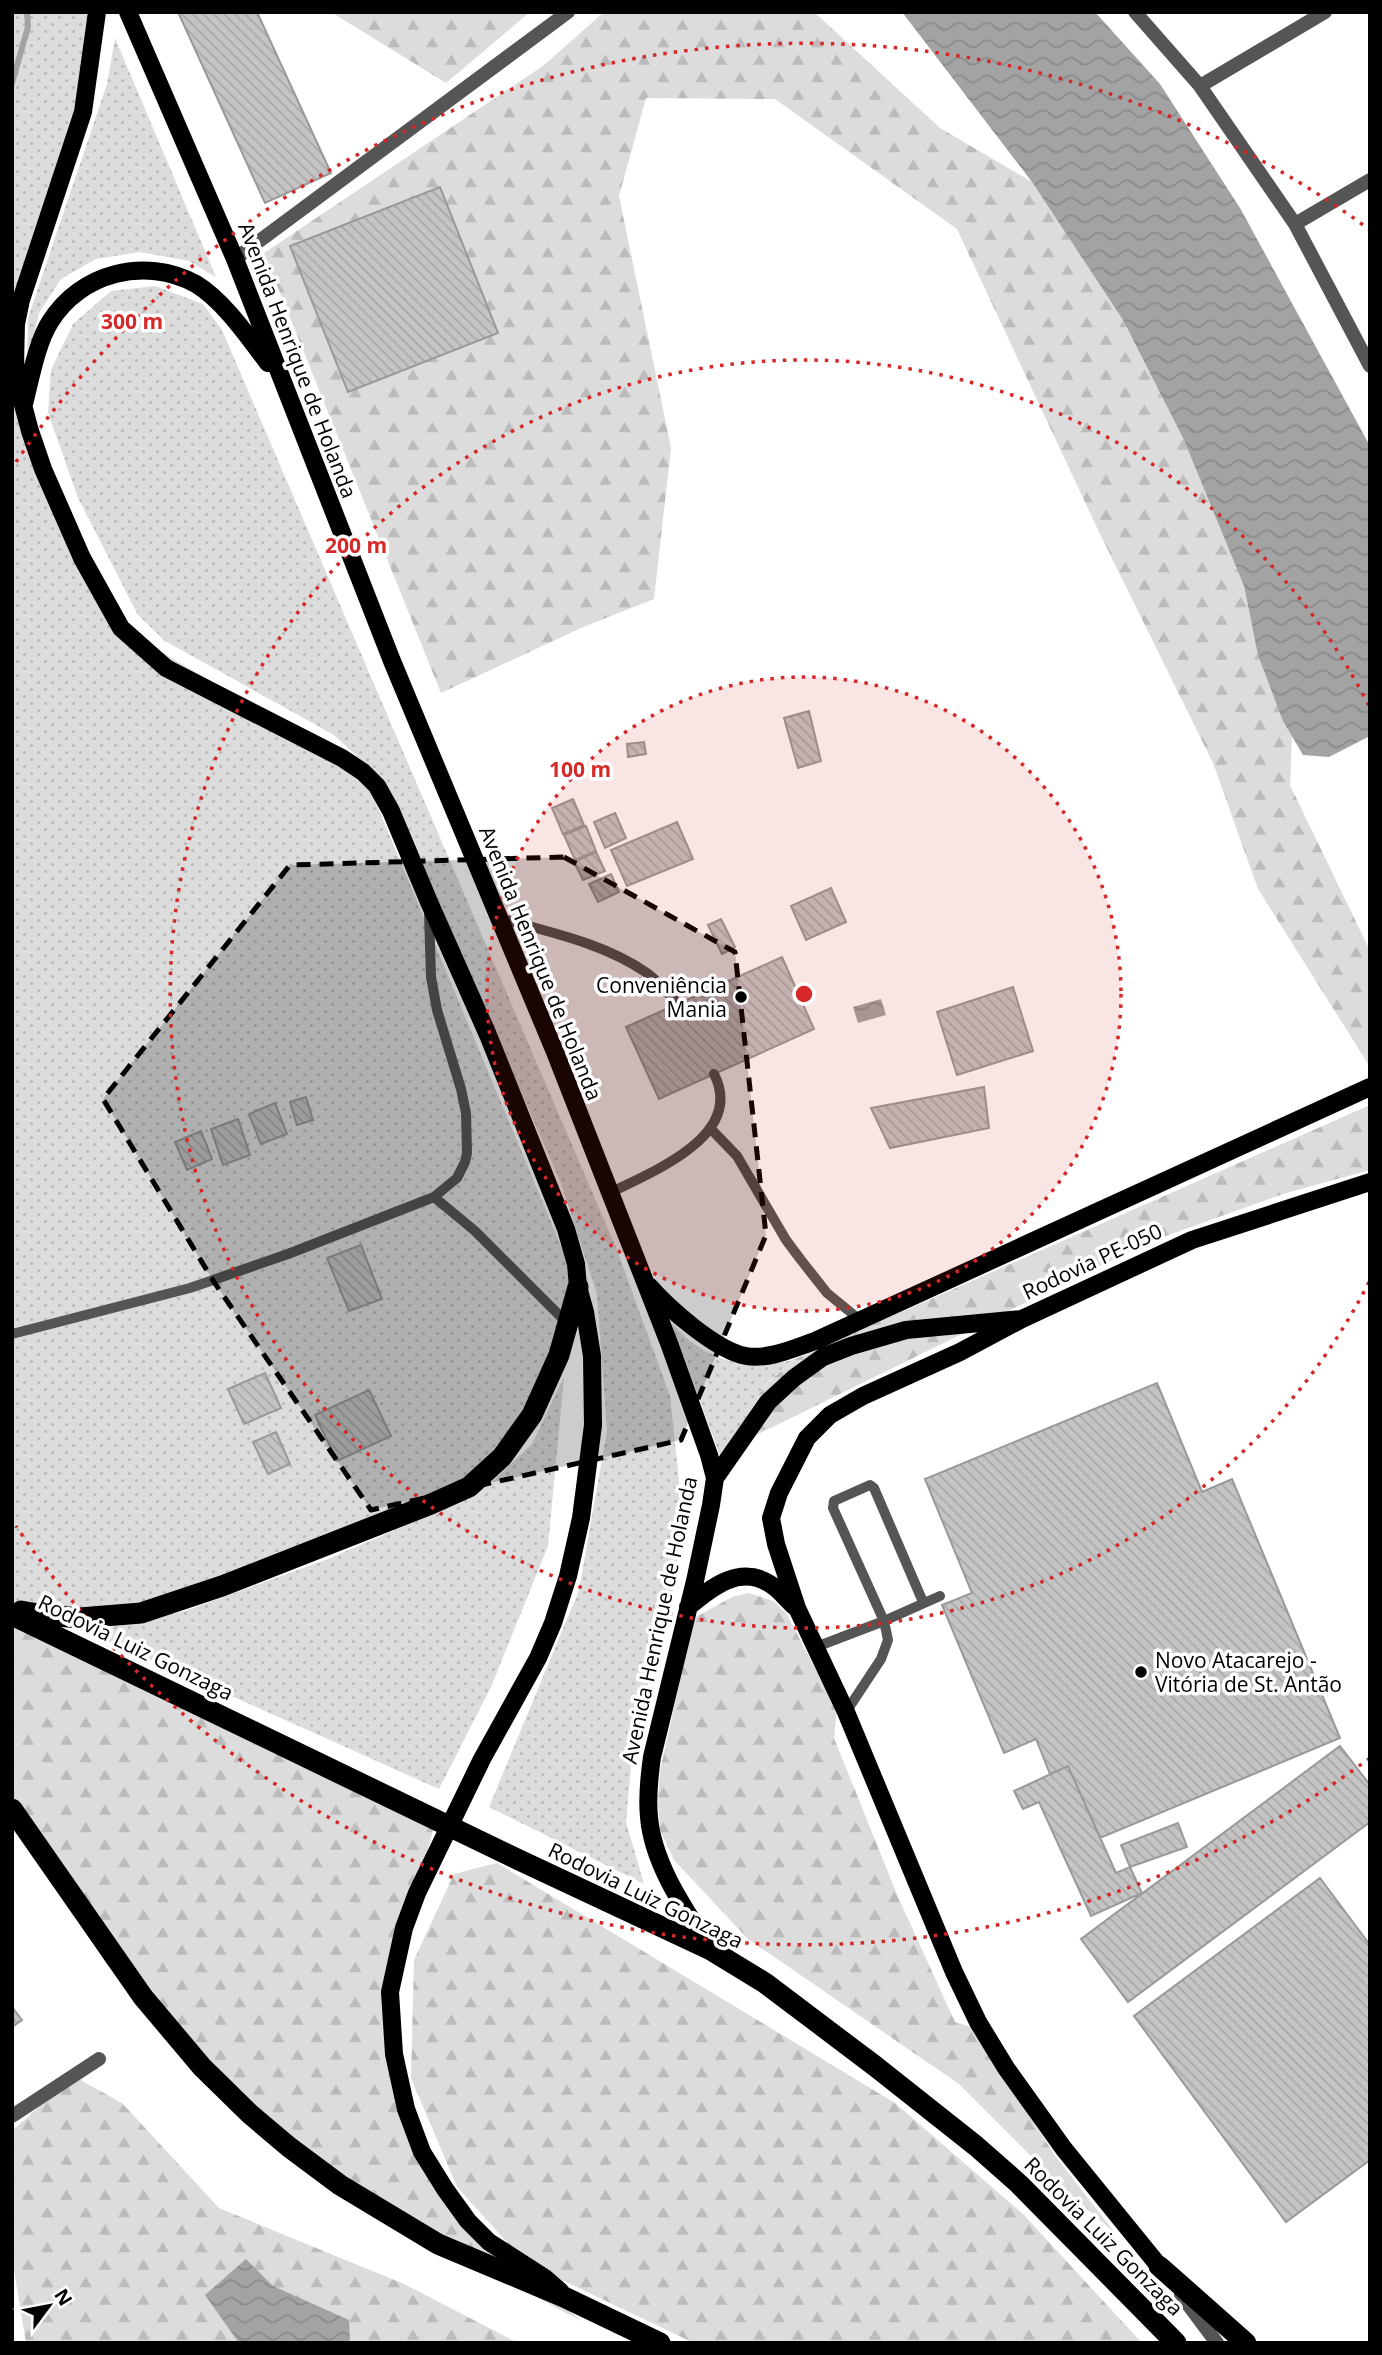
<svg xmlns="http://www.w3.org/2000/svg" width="1382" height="2355" font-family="'Open Sans',sans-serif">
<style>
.grass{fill:url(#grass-dots)}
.forest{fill:url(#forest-firs)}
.water{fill:url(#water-waves)}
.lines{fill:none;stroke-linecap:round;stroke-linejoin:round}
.stream{stroke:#a3a3a3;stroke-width:6}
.building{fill:url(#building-back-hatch);stroke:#999;stroke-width:2}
.lane{stroke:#555;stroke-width:10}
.street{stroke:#555;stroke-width:14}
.primary{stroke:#000;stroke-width:18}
.highway{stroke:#000;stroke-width:21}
.marked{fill:#000;fill-opacity:0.2;stroke:#000;stroke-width:5;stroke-dasharray:14 9;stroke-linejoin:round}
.ring{fill:none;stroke:#d62828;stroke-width:3.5;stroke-dasharray:3.5 7}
.poi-dot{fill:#000;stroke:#fff;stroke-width:2.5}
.labels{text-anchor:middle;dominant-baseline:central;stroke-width:7;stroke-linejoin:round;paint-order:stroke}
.street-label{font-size:21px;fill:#000;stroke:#fff}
.poi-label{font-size:21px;fill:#000;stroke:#fff;text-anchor:end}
.centre{fill:#d62828;stroke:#fff;stroke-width:3.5}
.ring-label{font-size:21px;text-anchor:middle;font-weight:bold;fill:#d62828;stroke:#fff;stroke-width:7;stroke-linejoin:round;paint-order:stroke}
</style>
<defs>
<pattern id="grass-dots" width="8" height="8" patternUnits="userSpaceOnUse" patternTransform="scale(1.75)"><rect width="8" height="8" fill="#dcdcdc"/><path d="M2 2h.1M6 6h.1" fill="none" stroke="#bbb" stroke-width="1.8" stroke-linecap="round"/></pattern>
<pattern id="forest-firs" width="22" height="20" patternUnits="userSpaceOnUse" patternTransform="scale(1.75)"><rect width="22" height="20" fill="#dcdcdc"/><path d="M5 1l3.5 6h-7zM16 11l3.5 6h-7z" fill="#bbb"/></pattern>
<pattern id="water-waves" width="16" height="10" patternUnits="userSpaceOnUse" patternTransform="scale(1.75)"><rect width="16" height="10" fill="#a3a3a3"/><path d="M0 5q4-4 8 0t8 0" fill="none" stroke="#8b8b8b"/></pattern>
<pattern id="building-back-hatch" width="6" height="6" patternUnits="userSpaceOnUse" patternTransform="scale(1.75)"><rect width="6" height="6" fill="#c4c4c4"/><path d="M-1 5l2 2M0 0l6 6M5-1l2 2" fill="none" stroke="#a7a7a7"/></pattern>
</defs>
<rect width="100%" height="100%" fill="#fff"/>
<path class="grass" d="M 12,12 L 95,12 L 90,64 L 21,300 L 30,431 L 121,628 L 363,772 L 578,1287 L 544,1391 L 469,1487 L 161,1607 L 12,1609 Z
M 115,38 L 216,277 L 189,261 L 140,252 L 96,259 L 61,279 L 39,313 L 27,363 L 28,318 L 107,84 Z
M 155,286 L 203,304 L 222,330 L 617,1250 L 670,1396 L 680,1490 L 677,1575 L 634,1734 L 626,1822 L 644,1884 L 489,1807 L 579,1590 L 607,1431 L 597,1294 L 561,1183 L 402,820 L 379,777 L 334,735 L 165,641 L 138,615 L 78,498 L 48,413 L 51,370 L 73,324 L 111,291 Z
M 672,1324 C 679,1330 685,1338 693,1343 C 720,1365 763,1370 795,1359 L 766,1383 L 723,1464 Z
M 564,1377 L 548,1546 L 491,1687 L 439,1789 L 89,1632 L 185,1611 L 328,1559 L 442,1510 L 491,1483 L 532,1444 Z"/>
<path class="forest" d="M 331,12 L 530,12 L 446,83 Z
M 604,12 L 814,12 L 940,128 L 1032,182 L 1123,320 L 1183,438 L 1244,586 L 1253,631 L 1292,736 L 1290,785 L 1370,951 L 1370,1067 L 1258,889 L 1213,763 L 1099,532 L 957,229 L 775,99 L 646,98 L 619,196 L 671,448 L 654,599 L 581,628 L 441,693 L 264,253 L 543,66 Z
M 1370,1105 L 1370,1170 L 1283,1194 L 1149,1242 L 734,1446 L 750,1408 L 766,1384 L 795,1359 Z
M 749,1593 L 773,1601 L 786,1613 L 837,1710 L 834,1738 L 898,1897 L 955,2022 L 971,2027 L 1056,2157 L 1115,2233 L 1066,2191 L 959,2084 L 748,1939 L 674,1860 L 660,1830 L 658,1802 L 660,1771 L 694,1618 L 732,1597 Z
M 12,1627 L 436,1819 L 390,1992 L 406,2109 L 468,2221 L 581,2321 L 438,2244 L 297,2155 L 143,1997 L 106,1964 L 12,1813 Z
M 497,1863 L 895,2103 L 1023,2214 L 1142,2343 L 694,2343 L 526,2263 L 457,2187 L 411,2078 L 414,1960 L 454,1874 Z
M 73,2076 L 122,2103 L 219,2208 L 404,2284 L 518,2343 L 26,2343 L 12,2258 L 12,2131 Z"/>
<path class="water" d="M 902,12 L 1095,12 L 1160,84 L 1240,208 L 1370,446 L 1370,736 L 1329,757 L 1303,755 L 1283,721 L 1258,655 L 1244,586 L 1183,438 L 1123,320 L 1032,182 Z
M 881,999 L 886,1015 L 858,1023 L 853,1007 Z
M 246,2259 L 273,2286 L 349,2320 L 350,2343 L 239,2343 L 205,2295 Z"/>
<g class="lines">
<path class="stream" d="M 12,83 L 28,27 L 27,12"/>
</g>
<path class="building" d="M 178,12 L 257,12 L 331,173 L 265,203 Z
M 440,187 L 498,333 L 348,392 L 290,246 Z
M 809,711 L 821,761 L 798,768 L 784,718 Z
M 644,742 L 646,754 L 628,757 L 627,744 Z
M 573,799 L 584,825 L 563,834 L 552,808 Z
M 615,813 L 626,838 L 605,848 L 594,822 Z
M 677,822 L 693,859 L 627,886 L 611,850 Z
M 586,826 L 596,851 L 575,860 L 564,835 Z
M 596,852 L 605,871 L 583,880 L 574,862 Z
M 611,874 L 619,892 L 598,902 L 589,884 Z
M 831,888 L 846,922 L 806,940 L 791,906 Z
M 721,919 L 735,947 L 722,954 L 708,925 Z
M 782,957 L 814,1029 L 659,1099 L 626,1027 Z
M 1013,987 L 1033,1051 L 957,1075 L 937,1012 Z
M 984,1087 L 989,1128 L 890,1148 L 871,1108 Z
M 306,1097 L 313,1120 L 297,1125 L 290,1102 Z
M 275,1103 L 287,1134 L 261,1144 L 249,1114 Z
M 238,1119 L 250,1155 L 223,1165 L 211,1129 Z
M 201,1131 L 212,1159 L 187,1170 L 175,1142 Z
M 361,1245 L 382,1299 L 349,1311 L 327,1258 Z
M 265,1373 L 281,1408 L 244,1424 L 228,1389 Z
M 1157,1383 L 1202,1492 L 1232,1479 L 1340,1738 L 1100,1838 L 1068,1766 L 1050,1774 L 1036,1739 L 1004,1753 L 942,1605 L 972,1593 L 925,1479 Z
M 369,1390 L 391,1436 L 337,1461 L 315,1415 Z
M 276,1432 L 290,1464 L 268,1474 L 253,1442 Z
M 1340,1746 L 1370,1785 L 1370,1822 L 1128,2002 L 1081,1939 Z
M 1068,1766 L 1116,1873 L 1130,1867 L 1142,1893 L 1091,1916 L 1039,1802 L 1023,1809 L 1014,1791 Z
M 1178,1823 L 1187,1847 L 1130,1867 L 1121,1845 Z
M 1320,1878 L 1370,1945 L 1370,2160 L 1286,2222 L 1134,2016 Z
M 12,2007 L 22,2020 L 12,2027 Z"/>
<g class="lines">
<path class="lane" d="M 499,918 C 549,932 604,943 647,973 C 659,982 668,993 678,1004
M 711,1129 L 737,1156 L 786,1240 L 801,1260 L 827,1293 L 860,1320
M 610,1193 C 651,1172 746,1136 714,1074
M 434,1197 L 475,1231 L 568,1324
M 12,1334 L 190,1288 L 288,1254 L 434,1197 L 457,1178 L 465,1162 L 467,1153 L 466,1113 L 461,1089 L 437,1010 L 431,977 L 429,913
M 816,1647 L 884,1621 L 833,1508 L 834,1501 L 870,1485 L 874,1488 L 923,1602
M 846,1712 L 881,1659 L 888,1640 L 884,1621 L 940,1596"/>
<path class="street" d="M 1135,12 L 1200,86 L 1295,224 L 1370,366
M 1200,86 L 1325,12
M 1295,224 L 1370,180
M 235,259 L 568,12
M 12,2116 L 99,2059
M 1181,2295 L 1217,2343"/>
<path class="primary" d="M 97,12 L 83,112 L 21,300 L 16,324 L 15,362 L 18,386 L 30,431 L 43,469 L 82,558 L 121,628 L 166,668 L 342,758 L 363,772 L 377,786 L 391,811 L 429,902 L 488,1035 L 566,1229 L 576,1264 L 578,1287 L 585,1312 L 592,1356 L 593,1425 L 581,1518 L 568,1576 L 553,1623 L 538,1658 L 482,1759 L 417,1893 L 404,1928 L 390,1992 L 394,2054 L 406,2109 L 422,2152 L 445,2189 L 468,2221 L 489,2242 L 545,2278 L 560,2291
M 128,12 L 235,259 L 392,661 L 555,1052 L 669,1343 L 709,1455 L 715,1478 L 711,1505 L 695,1581 L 652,1757 C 649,1778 647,1797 649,1817 C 653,1865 686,1911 711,1950
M 24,404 C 30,381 37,342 50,322 C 80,273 145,256 196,284 C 224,301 249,338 268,363
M 649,1286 C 669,1309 717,1351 746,1356 C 769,1360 794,1348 815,1341 L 1370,1087
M 1022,1319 L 960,1352 L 863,1396 L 830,1415 L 807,1438 L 779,1493 L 771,1518 L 776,1544 L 797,1608 L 846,1712 L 954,1972 L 978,2022 L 1006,2068 L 1064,2149 L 1159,2266
M 715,1478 L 768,1402 L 794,1378 L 823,1357 L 851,1346 L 906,1330 L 1022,1319 L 1192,1240 L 1370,1182
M 688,1607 C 711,1588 739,1564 770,1584 C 779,1589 786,1599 794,1606"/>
<path class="highway" d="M 21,1611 L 44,1615 L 80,1618 L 141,1613 L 222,1586 L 431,1504 L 469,1487 L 502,1457 L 532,1415 L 559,1355 L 578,1287
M 12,1615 L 517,1859 L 711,1950 L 765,1983 L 875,2066 L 976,2146 L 1019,2184 L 1176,2343
M 12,1809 L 143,1997 L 202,2067 L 250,2114 L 289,2147 L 340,2185 L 438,2244 L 564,2297 L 660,2343
M 1159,2266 L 1246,2343"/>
</g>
<path class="marked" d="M 564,857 L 735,952 L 766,1235 L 681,1440 L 371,1510 L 214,1282 L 103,1099 L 290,865 Z"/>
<circle cx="804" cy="994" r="317" fill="#d62828" fill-opacity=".12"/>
<g class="ring">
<circle cx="804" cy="994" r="317"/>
<path d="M1369 1282A634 634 0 1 1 1369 706"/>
<path d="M1370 1758A951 951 0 0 1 16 1526M16 462A951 951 0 0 1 1370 230"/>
</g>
<g class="poi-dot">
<circle cx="741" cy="997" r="7"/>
<circle cx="1141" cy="1672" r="7"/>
</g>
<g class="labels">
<g class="street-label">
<text transform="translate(298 360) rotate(69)">Avenida Henrique de Holanda</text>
<text transform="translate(541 963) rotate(68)">Avenida Henrique de Holanda</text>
<text transform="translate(1092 1261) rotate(-25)">Rodovia PE-050</text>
<text transform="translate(659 1620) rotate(-78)">Avenida Henrique de Holanda</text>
<text transform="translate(136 1647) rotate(26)">Rodovia Luiz Gonzaga</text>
<text transform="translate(646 1895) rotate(26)">Rodovia Luiz Gonzaga</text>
<text transform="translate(1104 2236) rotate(45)">Rodovia Luiz Gonzaga</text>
</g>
<g class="poi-label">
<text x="727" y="985">Conveniência<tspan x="727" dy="24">Mania</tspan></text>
<text x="1155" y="1660" text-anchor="start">Novo Atacarejo -<tspan x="1155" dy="24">Vitória de St. Antão</tspan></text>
</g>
</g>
<circle cx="804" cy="994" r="10" class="centre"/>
<g class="ring-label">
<text x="132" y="329">300 m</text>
<text x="356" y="553">200 m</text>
<text x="580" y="777">100 m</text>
</g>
<rect width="1382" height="2355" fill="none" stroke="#000000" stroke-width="28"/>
<g transform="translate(49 2306) rotate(58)" stroke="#ffffff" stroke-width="5" paint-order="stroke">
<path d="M0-5L12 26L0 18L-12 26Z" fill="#000000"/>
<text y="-10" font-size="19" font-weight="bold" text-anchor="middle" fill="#000000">N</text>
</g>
</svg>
